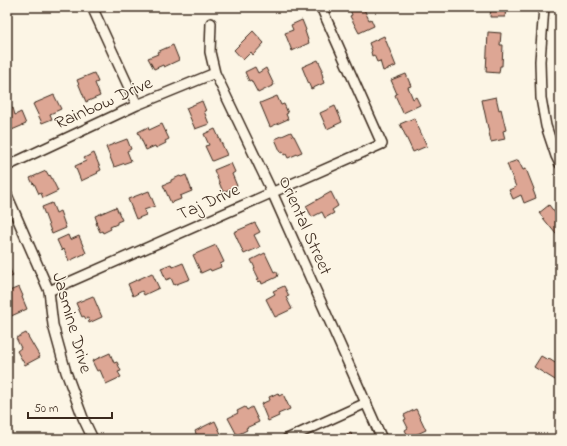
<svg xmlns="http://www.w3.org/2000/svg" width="567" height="446" font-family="'Indie Flower',sans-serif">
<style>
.building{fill:#dda694;stroke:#3b2a1e}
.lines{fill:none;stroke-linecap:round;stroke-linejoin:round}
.street-casing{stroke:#3b2a1e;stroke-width:12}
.street{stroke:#fcf5e5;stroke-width:9}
.labels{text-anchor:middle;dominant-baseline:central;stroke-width:3;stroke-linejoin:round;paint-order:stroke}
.street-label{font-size:18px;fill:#3b2a1e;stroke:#fcf5e5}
</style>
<rect width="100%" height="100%" fill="#fcf5e5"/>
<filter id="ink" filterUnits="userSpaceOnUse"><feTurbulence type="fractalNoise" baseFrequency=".025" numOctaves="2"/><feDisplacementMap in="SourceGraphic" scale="8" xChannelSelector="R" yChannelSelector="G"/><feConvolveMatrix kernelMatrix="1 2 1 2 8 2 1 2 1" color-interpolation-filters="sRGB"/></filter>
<g filter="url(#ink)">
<path class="building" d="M 349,7 L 363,7 L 369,20 L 371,19 L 374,26 L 359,33 L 350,16 L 352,15 Z
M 491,7 L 506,7 L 505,17 L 490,17 Z
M 302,20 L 306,30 L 305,31 L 309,43 L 292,51 L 285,33 L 293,30 L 291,25 Z
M 253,31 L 264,43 L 253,55 L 251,52 L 243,60 L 234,50 Z
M 488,32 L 501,33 L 500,45 L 503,45 L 502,66 L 500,66 L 499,73 L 486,72 Z
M 384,36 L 396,66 L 383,71 L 380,61 L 377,62 L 374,55 L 372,56 L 371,52 L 372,51 L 369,43 Z
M 173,45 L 179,60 L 164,67 L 163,65 L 154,69 L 148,58 L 158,54 L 157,52 Z
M 318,60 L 323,70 L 321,70 L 323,77 L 322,77 L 324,83 L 311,89 L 302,67 Z
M 255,67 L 258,73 L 266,68 L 274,85 L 258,93 L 251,80 L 249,81 L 245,72 Z
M 94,73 L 98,82 L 95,83 L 100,96 L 86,102 L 77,80 Z
M 406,74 L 411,86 L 408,87 L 413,99 L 416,97 L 420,105 L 403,113 L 395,95 L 397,94 L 391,80 Z
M 54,95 L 61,109 L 50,114 L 52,119 L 42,123 L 33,104 Z
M 277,96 L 281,105 L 284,104 L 288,113 L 286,114 L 288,119 L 270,127 L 260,103 Z
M 496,97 L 499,110 L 501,109 L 506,130 L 503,131 L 505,139 L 491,142 L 482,100 Z
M 202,101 L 206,111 L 204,111 L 209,124 L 195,129 L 186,108 Z
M 335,106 L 342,122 L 327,129 L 320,113 Z
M 13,108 L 15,115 L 21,112 L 26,124 L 7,132 L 7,111 Z
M 414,118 L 427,146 L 413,152 L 400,124 Z
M 162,124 L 169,139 L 165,141 L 166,143 L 156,148 L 155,146 L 146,150 L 138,132 L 148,127 L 149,130 Z
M 215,129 L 227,155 L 212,161 L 205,146 L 209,145 L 204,134 Z
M 291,132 L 293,136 L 294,136 L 302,152 L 288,158 L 286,154 L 284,155 L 283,152 L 281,153 L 275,139 Z
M 127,139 L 131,149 L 127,151 L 131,161 L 114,167 L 106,147 Z
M 94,153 L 101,170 L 97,172 L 98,173 L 81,181 L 75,166 L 86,161 L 84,158 Z
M 518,160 L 523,170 L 526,169 L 534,189 L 533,190 L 536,198 L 524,203 L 521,195 L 513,199 L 509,190 L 516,187 L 507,164 Z
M 231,163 L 235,172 L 232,174 L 237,186 L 223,192 L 214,170 Z
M 46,171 L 49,176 L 50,175 L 58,191 L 43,198 L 41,193 L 39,194 L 34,183 L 33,184 L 30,178 Z
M 186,175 L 192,191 L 180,196 L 181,199 L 171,203 L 163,185 L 171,182 L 171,180 L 180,176 L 181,177 Z
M 149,191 L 155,206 L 144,210 L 146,215 L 136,219 L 128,199 Z
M 331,192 L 338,206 L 332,210 L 334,213 L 325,218 L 322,212 L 312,217 L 306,206 Z
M 52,203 L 56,213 L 60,211 L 66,228 L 52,234 L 42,207 Z
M 549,205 L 555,213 L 557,211 L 560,215 L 560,239 L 539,213 Z
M 116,207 L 122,220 L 117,222 L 117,224 L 110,227 L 111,229 L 103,233 L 102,231 L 100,232 L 96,223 L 97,222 L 95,216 Z
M 255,223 L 260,232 L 254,235 L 260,247 L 244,254 L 234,232 Z
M 68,235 L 70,240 L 79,236 L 86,253 L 69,261 L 64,249 L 62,251 L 57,240 Z
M 216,245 L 224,262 L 220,264 L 221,267 L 211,271 L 210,269 L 201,273 L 193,255 Z
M 265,253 L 274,272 L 276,271 L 278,274 L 277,277 L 262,284 L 261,281 L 258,282 L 257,279 L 259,279 L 254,269 L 255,268 L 251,260 Z
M 7,263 L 13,276 L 7,279 Z
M 183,263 L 190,279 L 174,285 L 171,278 L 166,280 L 161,268 L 171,264 L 173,267 Z
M 152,273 L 159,288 L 144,295 L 142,291 L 133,296 L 128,284 Z
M 284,286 L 289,296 L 286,297 L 292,309 L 275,317 L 266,299 L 275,294 L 273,291 Z
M 19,287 L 23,296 L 22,297 L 27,309 L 9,317 L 7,312 L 7,296 L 9,295 L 7,292 Z
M 93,296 L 102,317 L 89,323 L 88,318 L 86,319 L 84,316 L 82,317 L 76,303 Z
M 26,333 L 40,357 L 25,365 L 17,351 L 21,348 L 16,338 Z
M 110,353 L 114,363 L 117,362 L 121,371 L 118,372 L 121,377 L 106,384 L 100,370 L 97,371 L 92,361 Z
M 541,356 L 548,360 L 549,359 L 560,366 L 560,383 L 534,367 Z
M 278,393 L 279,396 L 283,394 L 290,409 L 278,414 L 279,416 L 268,421 L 261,404 L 270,400 L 269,397 Z
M 245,407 L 247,410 L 252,407 L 259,422 L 246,428 L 247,430 L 237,435 L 228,418 L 238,413 L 237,411 Z
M 416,409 L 426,430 L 409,438 L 405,430 L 408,428 L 404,420 L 406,419 L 404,415 Z
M 215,421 L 222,436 L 214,439 L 198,439 L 195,431 Z
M 351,433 L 353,439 L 338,439 Z"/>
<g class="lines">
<defs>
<path id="street" d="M 92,7 L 137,105
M 544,7 L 540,61 L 541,98 L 546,126 L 556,156 L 560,164
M 211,23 L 210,52 L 215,73 L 272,192 L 382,439
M 7,166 L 137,105 L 215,73
M 7,195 L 49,291 L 53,325 L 66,372 L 83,418 L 93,439
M 49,291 L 382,144 L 321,7
M 287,439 L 366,403"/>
</defs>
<use href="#street" class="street-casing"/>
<use href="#street" class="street"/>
</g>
</g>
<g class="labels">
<g class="street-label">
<text transform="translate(104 104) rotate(-24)">Rainbow Drive</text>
<text transform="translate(209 203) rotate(-24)">Taj Drive</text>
<text transform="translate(304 226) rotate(66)">Oriental Street</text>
<text transform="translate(71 323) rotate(74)">Jasmine Drive</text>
</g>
</g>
<rect width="567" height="446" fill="none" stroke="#fcf5e5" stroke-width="24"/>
<rect x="12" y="12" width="543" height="422" fill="none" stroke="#3b2a1e" stroke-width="1.5" filter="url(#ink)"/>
<path d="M28 412v6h84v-6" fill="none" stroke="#3b2a1e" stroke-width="2"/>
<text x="34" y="412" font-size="12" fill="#3b2a1e" stroke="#fcf5e5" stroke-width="3" paint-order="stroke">50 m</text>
</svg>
